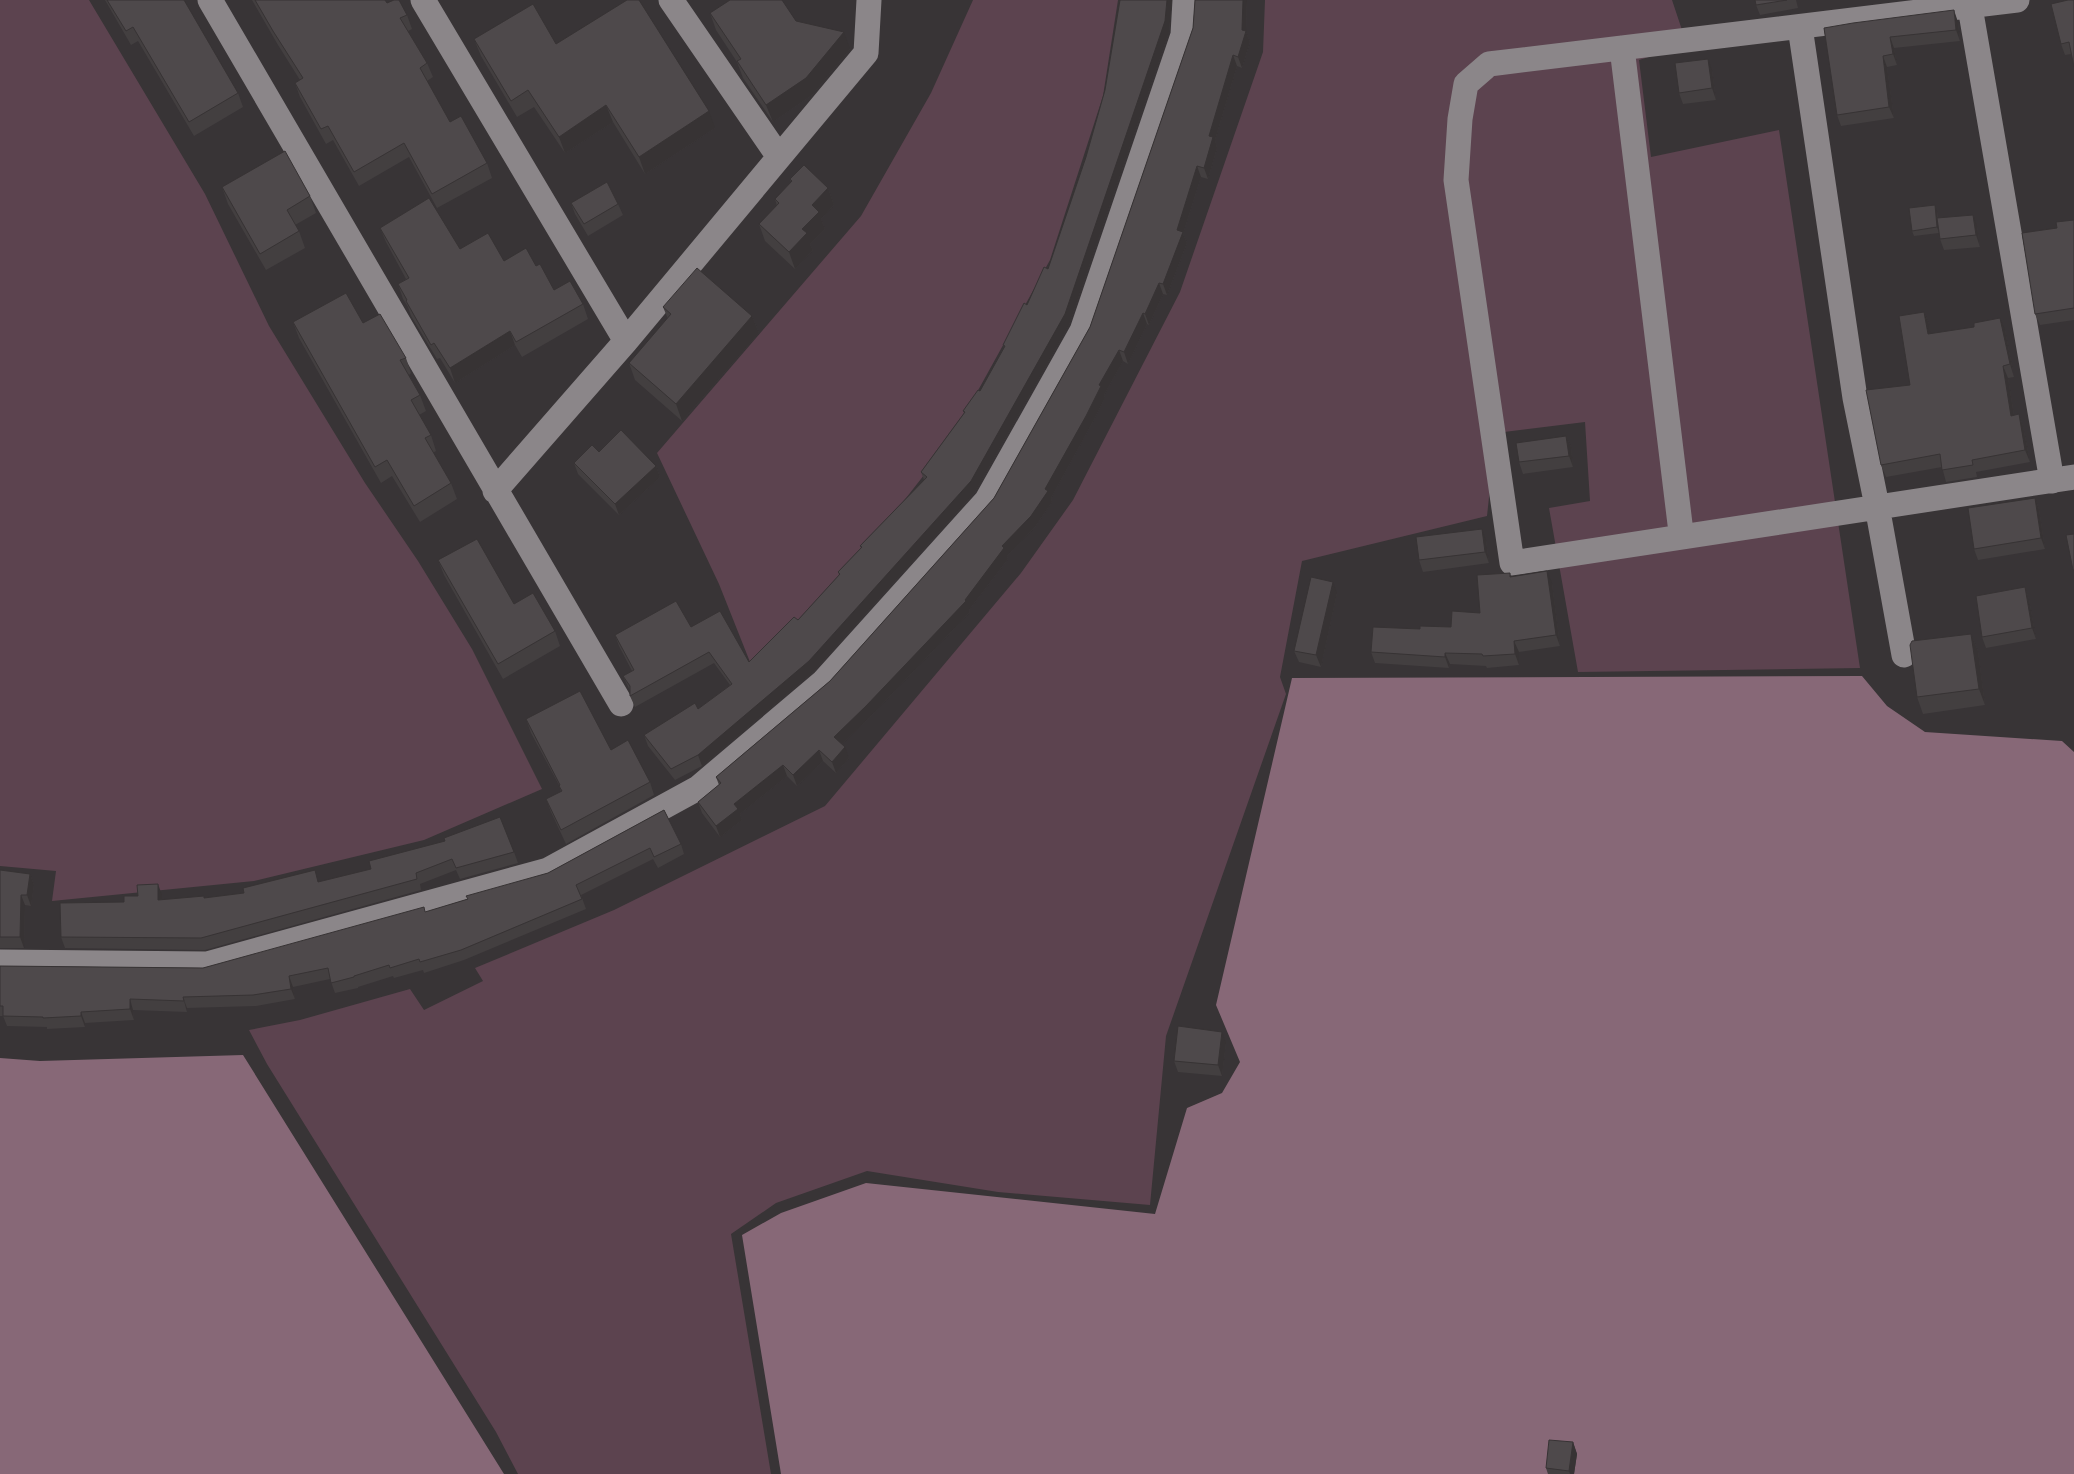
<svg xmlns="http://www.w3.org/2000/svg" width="2074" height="1474" font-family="'Space Grotesk',sans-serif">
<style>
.green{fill:#5c434f}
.water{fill:#876877}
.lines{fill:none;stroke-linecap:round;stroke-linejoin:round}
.street{stroke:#8b8689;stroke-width:25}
.wall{fill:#433f40}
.shaded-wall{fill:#373334}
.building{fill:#4e494b;stroke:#373334}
</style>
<rect width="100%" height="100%" fill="#383436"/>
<path class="green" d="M 0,0 L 89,0 L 205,194 L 269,326 L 365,483 L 418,561 L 472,649 L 542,789 L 424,840 L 254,881 L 52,901 L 56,871 L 0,866 Z
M 973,0 L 1118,0 L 1103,96 L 1050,260 L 949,443 L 860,557 L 752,667 L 719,584 L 657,453 L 861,216 L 931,93 Z
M 1265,0 L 1672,0 L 1687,45 L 1639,60 L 1651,157 L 1779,130 L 1860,668 L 1578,672 L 1549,508 L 1590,501 L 1585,422 L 1496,433 L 1487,516 L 1302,561 L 1280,677 L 1286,694 L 1166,1036 L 1150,1205 L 998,1192 L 867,1171 L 776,1203 L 731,1234 L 771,1474 L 518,1474 L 496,1432 L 267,1064 L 249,1030 L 300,1020 L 410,989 L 424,1010 L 483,981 L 475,968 L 614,910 L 825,806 L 1021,573 L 1073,500 L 1180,292 L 1263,52 Z"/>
<path class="water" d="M 1862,676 L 1887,706 L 1925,732 L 2062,741 L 2074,752 L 2074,1474 L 781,1474 L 742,1235 L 781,1213 L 866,1183 L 1155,1214 L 1187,1108 L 1222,1093 L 1240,1062 L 1216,1005 L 1292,678 Z
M 243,1055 L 504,1474 L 0,1474 L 0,1058 L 40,1061 Z"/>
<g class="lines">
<path class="street" d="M 210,0 L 621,704
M 423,0 L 626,341
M 671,0 L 779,157
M 2017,0 L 1489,64 L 1466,84 L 1460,119 L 1456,180 L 1512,563 L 2074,477
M 1970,7 L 2052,481
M 1800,27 L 1855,398 L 1877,506 L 1904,655
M 1622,48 L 1680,524
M 495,491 L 626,341 L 866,53 L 869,0
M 0,962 L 207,964 L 548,870 L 698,788 L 823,682 L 987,500 L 1082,331 L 1183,35 L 1185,0"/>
</g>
<path class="wall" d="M 105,0 L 184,0 L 238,93 L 243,107 L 194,136 L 138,41 L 131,45 Z
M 252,0 L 385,0 L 387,3 L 407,15 L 412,29 L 408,31 L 427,63 L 433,77 L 427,81 L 450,122 L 487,163 L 492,178 L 437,208 L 409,157 L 359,186 L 333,140 L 326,144 L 300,97 L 295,83 L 300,80 L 278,45 Z
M 1120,0 L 1172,0 L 1169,32 L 1069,325 L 975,492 L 813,672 L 702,766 L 675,780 L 648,746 L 644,735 L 698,709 L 730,685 L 714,663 L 635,707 L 630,696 L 630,691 L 623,676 L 632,671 L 619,646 L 615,635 L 691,627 L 749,662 L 798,620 L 839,575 L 838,572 L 861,548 L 860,546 L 924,480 L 921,472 L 964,413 L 963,411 L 980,391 L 1004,347 L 1003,345 L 1027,305 L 1048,269 L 1086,157 L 1105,90 Z
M 1195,0 L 1247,0 L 1246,32 L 1250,42 L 1242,68 L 1237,66 L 1215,140 L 1217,148 L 1208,179 L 1201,177 L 1183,234 L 1187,243 L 1167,295 L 1163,294 L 1149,325 L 1147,324 L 1128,364 L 1123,361 L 1104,395 L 1105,398 L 1090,427 L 1051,498 L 1052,502 L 1035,527 L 1007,556 L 1008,559 L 969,610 L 970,612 L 870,717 L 842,744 L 849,758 L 836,773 L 823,761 L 797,786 L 787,776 L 740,814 L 742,820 L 720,837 L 702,813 L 698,802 L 719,785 L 716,777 L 830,681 L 994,498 L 1090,327 L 1193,28 Z
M 1755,0 L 1796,0 L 1798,8 L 1760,15 L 1756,5 Z
M 2068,0 L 2071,54 L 2065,55 L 2061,44 Z
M 710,13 L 796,21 L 850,49 L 812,95 L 773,122 L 743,78 L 737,62 L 716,30 Z
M 1958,22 L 1960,41 L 1894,48 L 1897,65 L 1887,67 L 1894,118 L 1841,126 L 1837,115 L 1824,28 Z
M 474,39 L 556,44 L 715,128 L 645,174 L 613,122 L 565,153 L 534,107 L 517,117 L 481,56 Z
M 1712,70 L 1716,100 L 1683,104 L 1679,93 Z
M 790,179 L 828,188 L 834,205 L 821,219 L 825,229 L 810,244 L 813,250 L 795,269 L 765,241 L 759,224 L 777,206 L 775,199 L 791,182 Z
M 222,187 L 310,196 L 316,213 L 295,225 L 299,231 L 305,248 L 266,270 L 228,204 Z
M 571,203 L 618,204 L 623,215 L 588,236 L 575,214 Z
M 1937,211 L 1938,218 L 1977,226 L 1980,247 L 1944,250 L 1940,239 L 1939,233 L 1914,236 L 1912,231 Z
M 2074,220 L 2074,320 L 2040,325 L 2035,314 L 2057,228 Z
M 380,228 L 504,261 L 536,266 L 554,290 L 583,304 L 588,319 L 522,357 L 515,345 L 455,383 L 440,358 L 437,359 L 411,316 L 408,307 L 403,299 L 398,284 L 406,279 L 386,242 Z
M 663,307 L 752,316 L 759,333 L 682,421 L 635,380 L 629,363 L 668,319 Z
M 1924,312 L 1929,324 L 1930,334 L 2005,330 L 2014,377 L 2008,378 L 2014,415 L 2019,414 L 2023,426 L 2030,462 L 1976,472 L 1977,477 L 1946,482 L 1942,467 L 1886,477 L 1881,465 L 1910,385 Z
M 293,322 L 363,323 L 406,358 L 411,373 L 409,375 L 420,395 L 426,411 L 419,415 L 431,435 L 436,451 L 433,453 L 451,483 L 457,499 L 420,522 L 392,476 L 381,483 L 299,338 Z
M 1566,436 L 1571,447 L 1573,467 L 1523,474 L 1519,462 Z
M 574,463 L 656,466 L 660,477 L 619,515 L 578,474 Z
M 2035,498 L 2039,509 L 2045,549 L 1978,560 L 1974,549 Z
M 1486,540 L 1489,563 L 1423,572 L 1419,560 Z
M 438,560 L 514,604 L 555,631 L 560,646 L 503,679 L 444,575 Z
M 1510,573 L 1511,577 L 1552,583 L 1560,646 L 1519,652 L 1519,665 L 1487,668 L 1486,666 L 1450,664 L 1449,668 L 1375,663 L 1371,652 L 1420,629 L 1451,627 L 1480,613 Z
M 2025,587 L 2029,599 L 2036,639 L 1986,648 L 1982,637 Z
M 1337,593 L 1321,667 L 1299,662 L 1294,651 Z
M 1971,634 L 1978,651 L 1985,705 L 1923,714 L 1917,697 Z
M 526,719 L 611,750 L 650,782 L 654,795 L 566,844 L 551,812 L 546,799 L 561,792 L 559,785 L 531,733 Z
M 664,810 L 681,844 L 684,854 L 658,868 L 653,859 L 581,895 L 586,909 L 464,960 L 424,973 L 423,970 L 394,978 L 393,976 L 358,987 L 358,988 L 335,993 L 330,979 L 293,987 L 295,999 L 256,1006 L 187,1008 L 187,1012 L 133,1010 L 134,1020 L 85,1023 L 85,1027 L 47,1029 L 47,1027 L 7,1026 L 3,1016 L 0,1016 L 0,966 L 203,968 L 426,912 L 468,899 L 548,873 Z
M 514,852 L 518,863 L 460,879 L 456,870 L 420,884 L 421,890 L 205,950 L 65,948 L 61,937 L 124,902 L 138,896 L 162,895 L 162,900 L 205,898 L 244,893 L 319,882 L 371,869 L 369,861 Z
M 0,870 L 30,874 L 34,885 L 31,906 L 25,905 L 24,948 L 0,948 Z
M 1226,1043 L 1222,1076 L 1178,1072 L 1174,1061 Z
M 1573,1442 L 1577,1454 L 1574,1474 L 1548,1474 L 1546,1468 Z"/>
<path class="shaded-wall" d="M 1167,0 L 1172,0 L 1169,32 L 1069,325 L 975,492 L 813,672 L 702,766 L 698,755 L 971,481 Z
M 1243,0 L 1247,0 L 1246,32 L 1250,42 L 1242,68 L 1238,57 Z
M 1954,10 L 1958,22 L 1960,41 L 1956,30 Z
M 844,32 L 850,49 L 812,95 L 773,122 L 766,105 Z
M 1890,37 L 1894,48 L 1897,65 L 1893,54 Z
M 1233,55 L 1237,66 L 1215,140 L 1217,148 L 1208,179 L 1204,168 L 1209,136 Z
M 1883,56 L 1887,67 L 1894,118 L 1889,107 Z
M 1708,59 L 1712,70 L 1716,100 L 1712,88 Z
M 606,105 L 613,122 L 565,153 L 559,137 Z
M 709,111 L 715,128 L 645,174 L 639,157 Z
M 1197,166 L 1201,177 L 1183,234 L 1187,243 L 1167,295 L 1163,284 L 1177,230 Z
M 828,188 L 834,205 L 821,219 L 825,229 L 810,244 L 813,250 L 795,269 L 789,252 L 802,229 L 812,205 Z
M 1935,205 L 1937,211 L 1939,233 L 1937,227 Z
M 1973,215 L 1977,226 L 1980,247 L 1976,235 Z
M 1159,283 L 1163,294 L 1149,325 L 1145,314 Z
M 1924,312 L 1929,324 L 1932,346 L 1928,334 Z
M 1143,313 L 1147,324 L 1128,364 L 1124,352 Z
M 752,316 L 759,333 L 682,421 L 676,404 Z
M 2000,318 L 2005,330 L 2014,377 L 2010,364 Z
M 510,331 L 515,345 L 455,383 L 450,368 Z
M 1119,350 L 1123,361 L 1104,395 L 1105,398 L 1090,427 L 1051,498 L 1052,502 L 1035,527 L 1007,556 L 1008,559 L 969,610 L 970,612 L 870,717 L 838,748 L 834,737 L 965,600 L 1002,546 L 1045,489 L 1099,385 Z
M 2003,366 L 2008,378 L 2016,428 L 2011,416 Z
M 2019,414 L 2023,426 L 2030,462 L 2025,450 Z
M 1566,436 L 1571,447 L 1573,467 L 1569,456 Z
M 656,466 L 660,477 L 619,515 L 615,504 Z
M 2035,498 L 2039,509 L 2045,549 L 2041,538 Z
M 1482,529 L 1486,540 L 1489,563 L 1485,552 Z
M 1547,571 L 1552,583 L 1560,646 L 1556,635 Z
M 1333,582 L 1337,593 L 1321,667 L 1316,655 Z
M 2025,587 L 2029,599 L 2036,639 L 2032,628 Z
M 1971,634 L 1978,651 L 1985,705 L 1979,689 Z
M 1514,641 L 1519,652 L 1519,665 L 1515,654 Z
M 1445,653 L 1450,664 L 1449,668 L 1445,657 Z
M 845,747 L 849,758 L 836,773 L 832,762 Z
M 819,750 L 823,761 L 797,786 L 793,775 Z
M 783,765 L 787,776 L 740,814 L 742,820 L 720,837 L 716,826 L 734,804 Z
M 30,874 L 34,885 L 31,906 L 27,895 Z
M 158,884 L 162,895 L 162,911 L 158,900 Z
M 21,895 L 25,905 L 24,948 L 20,937 Z
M 289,976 L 293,987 L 295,999 L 291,989 Z
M 183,997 L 187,1008 L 187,1012 L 184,1001 Z
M 130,999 L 133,1010 L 134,1020 L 130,1009 Z
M 81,1012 L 85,1023 L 85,1027 L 81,1016 Z
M 1222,1032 L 1226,1043 L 1222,1076 L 1218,1065 Z
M 1573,1442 L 1577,1454 L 1574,1474 L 1570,1474 L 1569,1471 Z"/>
<path class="building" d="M 107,0 L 184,0 L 238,93 L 189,122 L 133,27 L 126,31 Z
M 255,0 L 385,0 L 387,3 L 394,0 L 399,0 L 407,15 L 400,18 L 427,63 L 420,68 L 450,122 L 461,116 L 487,163 L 432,194 L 404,143 L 354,172 L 328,126 L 321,129 L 295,83 L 303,78 L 273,31 Z
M 627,0 L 639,0 L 709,111 L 639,157 L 606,105 L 559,137 L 528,90 L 511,101 L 474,39 L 533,4 L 556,44 Z
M 730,0 L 782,0 L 796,21 L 844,32 L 806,78 L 766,105 L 737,61 L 741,59 L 710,13 Z
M 1120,0 L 1167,0 L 1165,21 L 1065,314 L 971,481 L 809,661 L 698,755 L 671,769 L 644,735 L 695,703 L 698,709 L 732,684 L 709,652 L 630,696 L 630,686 L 623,676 L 634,670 L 615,635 L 676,601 L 691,627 L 720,611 L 749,662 L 794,617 L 798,620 L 840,574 L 838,572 L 862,547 L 860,546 L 927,477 L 921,472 L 965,412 L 963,411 L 978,390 L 980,391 L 1005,346 L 1003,345 L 1024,303 L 1027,305 L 1044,267 L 1048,269 L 1086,157 L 1105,90 Z
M 1195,0 L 1243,0 L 1242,30 L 1246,31 L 1238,57 L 1233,55 L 1209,136 L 1213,137 L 1204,168 L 1197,166 L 1177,230 L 1183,232 L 1163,284 L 1159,283 L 1145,314 L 1143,313 L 1124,352 L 1119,350 L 1099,385 L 1101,386 L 1086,416 L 1045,489 L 1048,491 L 1031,516 L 1002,546 L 1004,548 L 965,600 L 966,601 L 866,706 L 834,737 L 845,747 L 832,762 L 819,750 L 793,775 L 783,765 L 734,804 L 738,809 L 716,826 L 698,802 L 721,783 L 716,777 L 830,681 L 994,498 L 1090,327 L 1193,28 Z
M 1755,0 L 1787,0 L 1756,5 Z
M 2068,0 L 2074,0 L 2074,67 L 2069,42 L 2061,44 L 2051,4 Z
M 1954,10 L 1956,30 L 1890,37 L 1893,54 L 1883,56 L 1889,107 L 1837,115 L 1824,28 L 1853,23 Z
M 1708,59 L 1712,88 L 1679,93 L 1675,63 Z
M 285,151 L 310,196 L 287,210 L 299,231 L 260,254 L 222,187 Z
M 804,165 L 828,188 L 812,205 L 819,212 L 802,229 L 807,233 L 789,252 L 759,224 L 779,203 L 775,199 L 792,181 L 790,179 Z
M 607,182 L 618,204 L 584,224 L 571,203 Z
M 429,198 L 460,249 L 488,233 L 504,261 L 526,248 L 536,266 L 540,264 L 554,290 L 570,281 L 583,304 L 516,342 L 510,331 L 450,368 L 434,343 L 431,345 L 406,301 L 407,300 L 398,284 L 409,278 L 380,228 Z
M 1935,205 L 1937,227 L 1912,231 L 1909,208 Z
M 1973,215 L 1976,235 L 1940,239 L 1937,218 Z
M 2074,220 L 2074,308 L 2035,314 L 2022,233 L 2057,228 L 2056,222 Z
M 697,268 L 752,316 L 676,404 L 629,363 L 671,314 L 663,307 Z
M 346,293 L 363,323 L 380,314 L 406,358 L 400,360 L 420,395 L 411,400 L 431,435 L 425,438 L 451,483 L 414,506 L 387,460 L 375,467 L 293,322 Z
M 1924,312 L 1928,334 L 1974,327 L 1974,323 L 2000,318 L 2010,364 L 2003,366 L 2011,416 L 2019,414 L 2025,450 L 1972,460 L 1973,465 L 1942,470 L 1940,454 L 1881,465 L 1866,390 L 1910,385 L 1899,316 Z
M 621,430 L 656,466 L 615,504 L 574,463 L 592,445 L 599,452 Z
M 1566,436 L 1569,456 L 1519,462 L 1516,443 Z
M 2035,498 L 2041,538 L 1974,549 L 1968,508 Z
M 1482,529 L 1485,552 L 1419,560 L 1416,537 Z
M 2074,534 L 2074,570 L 2073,570 L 2066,535 Z
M 477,539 L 514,604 L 533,593 L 555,631 L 498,664 L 438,560 Z
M 1547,571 L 1556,635 L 1514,641 L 1515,654 L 1483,656 L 1482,654 L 1445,653 L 1445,657 L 1371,652 L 1373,627 L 1420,629 L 1420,626 L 1451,627 L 1452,611 L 1480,613 L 1477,575 L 1510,573 L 1510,577 Z
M 1311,577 L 1333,582 L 1316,655 L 1294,651 Z
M 2025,587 L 2032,628 L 1982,637 L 1976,596 Z
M 1971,634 L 1979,689 L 1917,697 L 1910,645 L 1912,641 Z
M 580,691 L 611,750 L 628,740 L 650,782 L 561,830 L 546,799 L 562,791 L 559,786 L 560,785 L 526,719 Z
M 664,810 L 681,844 L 654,857 L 650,848 L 576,885 L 582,899 L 461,950 L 420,962 L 419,959 L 390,968 L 389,965 L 354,976 L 354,977 L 331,983 L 328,968 L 289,976 L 291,989 L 253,995 L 183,997 L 184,1001 L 130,999 L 130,1009 L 81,1012 L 81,1016 L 43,1018 L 43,1017 L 3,1016 L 3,1006 L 0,1006 L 0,966 L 203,968 L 424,907 L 425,912 L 468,899 L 466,896 L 548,873 Z
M 500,817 L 514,852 L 456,868 L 452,859 L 416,873 L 417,879 L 201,938 L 61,937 L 60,903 L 124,902 L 124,896 L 138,896 L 137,885 L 158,884 L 158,900 L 204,896 L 204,898 L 244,893 L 243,888 L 315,870 L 318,882 L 371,869 L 369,861 L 445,841 L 444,838 Z
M 0,870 L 30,874 L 27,895 L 21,895 L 20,937 L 0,937 Z
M 1178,1026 L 1222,1032 L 1218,1065 L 1174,1061 Z
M 1549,1440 L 1573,1442 L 1569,1471 L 1546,1468 Z"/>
</svg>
